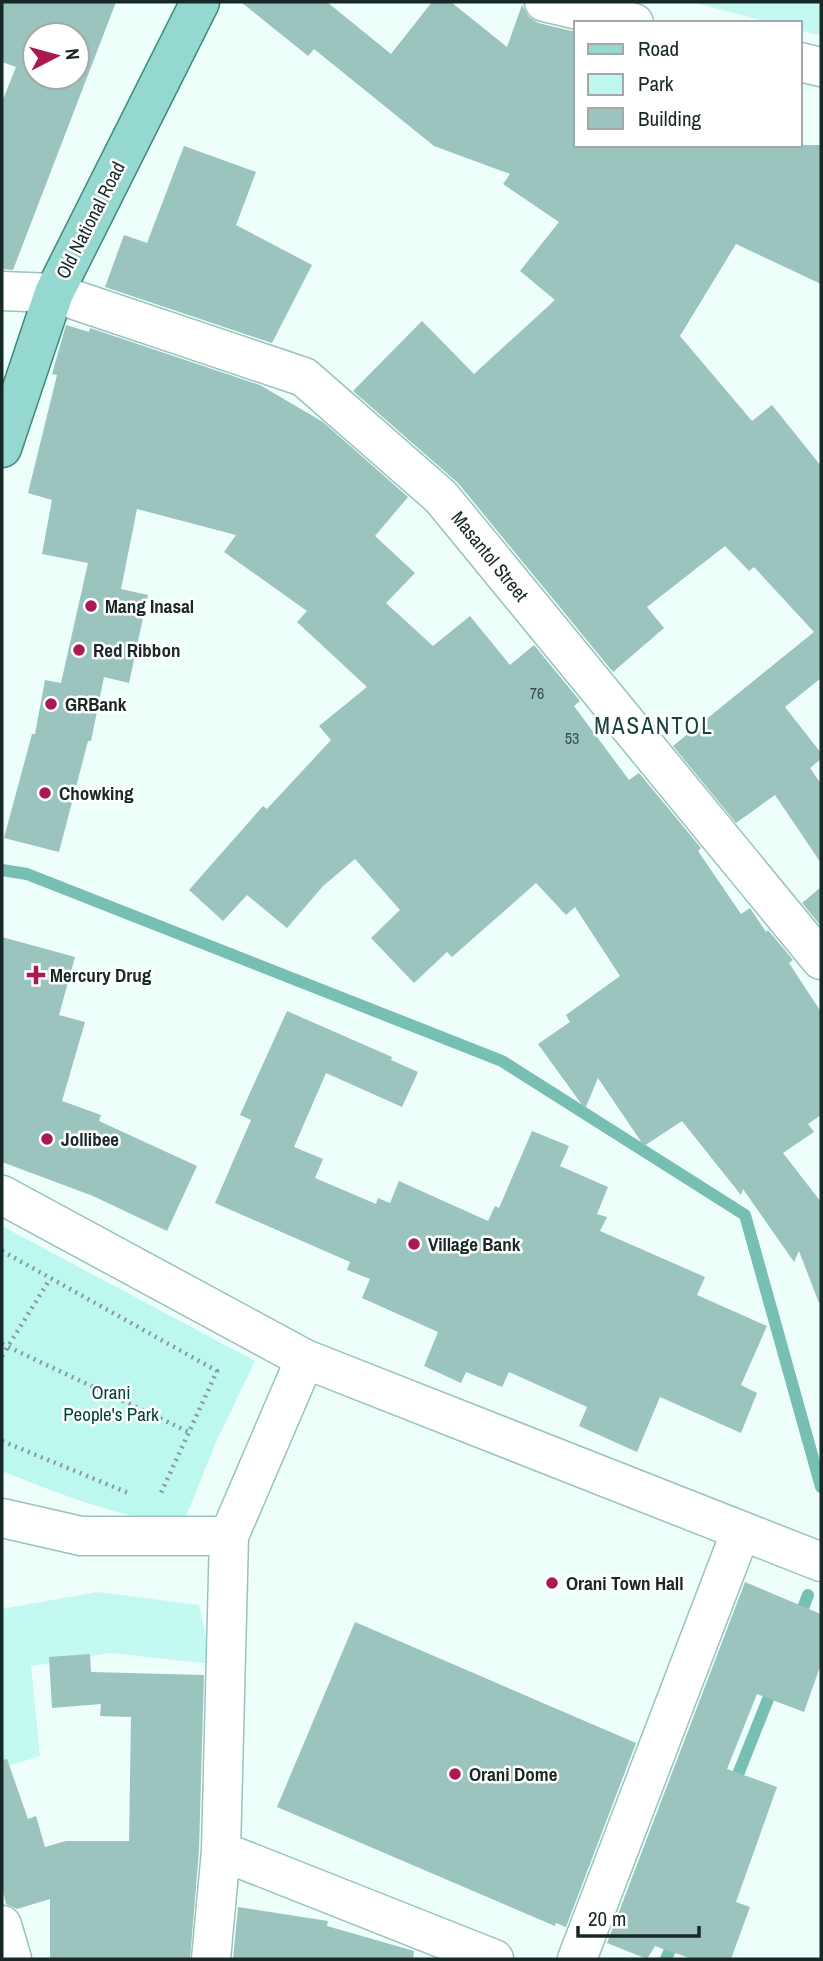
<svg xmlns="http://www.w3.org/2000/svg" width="823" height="1961" font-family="'Archivo Narrow',sans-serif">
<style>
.built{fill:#c4f9f1}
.green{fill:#bcf8ee}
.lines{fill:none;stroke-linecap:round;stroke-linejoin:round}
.stream{stroke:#77beb3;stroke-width:12}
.building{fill:#9ac4bd;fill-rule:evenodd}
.minor-casing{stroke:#99c3bc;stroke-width:41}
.major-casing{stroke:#3c8a80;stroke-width:41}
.path{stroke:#889996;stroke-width:4.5;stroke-dasharray:2 5;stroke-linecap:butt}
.minor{stroke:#fff;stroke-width:38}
.major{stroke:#95d8d0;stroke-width:38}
.poi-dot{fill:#aa1953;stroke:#fff;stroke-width:2.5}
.labels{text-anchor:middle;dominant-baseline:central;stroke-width:5;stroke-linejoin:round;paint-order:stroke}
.number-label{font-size:16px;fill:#384f4c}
.street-label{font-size:19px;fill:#182826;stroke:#fff}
.poi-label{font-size:19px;font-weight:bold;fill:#182826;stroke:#fff;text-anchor:start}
.park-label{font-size:19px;fill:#00433c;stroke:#fff}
.quarter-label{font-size:23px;letter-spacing:2px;fill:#1c443e;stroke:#fff}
</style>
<rect width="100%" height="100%" fill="#edfefb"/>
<path class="built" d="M 692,2 L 821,2 L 821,36 L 800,30 L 800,23 L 772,23 Z
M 97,1592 L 199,1605 L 212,1664 L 110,1653 L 31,1666 L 40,1756 L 2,1768 L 2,1609 Z"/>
<path class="green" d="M 2,1226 L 255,1361 L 216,1442 L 182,1526 C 116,1515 63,1496 2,1471 Z"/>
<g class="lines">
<path class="stream" d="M 2,870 L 27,874 L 502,1061 L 745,1215 L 821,1487
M 798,1621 L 808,1595
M 733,1787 L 774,1684
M 666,1959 L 675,1938"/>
</g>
<path class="building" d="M 2,2 L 116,2 L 13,270 L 2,269 L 2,102 L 16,67 L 2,62 ZM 35,35 L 77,35 L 77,77 L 35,77 Z
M 241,2 L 327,2 L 391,54 L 432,2 L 451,2 L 507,47 L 522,5 L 529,17 L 538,23 L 576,32 L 576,145 L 821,145 L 821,284 L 736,244 L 680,336 L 752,421 L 772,405 L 821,466 L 821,678 L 785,707 L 821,753 L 821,759 L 810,768 L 821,784 L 821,863 L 775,795 L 736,823 L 673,746 L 814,632 L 754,567 L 749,571 L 725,546 L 647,607 L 664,628 L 613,672 L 458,483 L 353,391 L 422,321 L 474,374 L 555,300 L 520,271 L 559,222 L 503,184 L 510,174 L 434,146 L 314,49 L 308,56 Z
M 184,146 L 256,172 L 236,225 L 312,265 L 272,343 L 105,287 L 124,235 L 147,243 Z
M 66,325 L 89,332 L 90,328 L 260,385 L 323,422 L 408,497 L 375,536 L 415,573 L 386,603 L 433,646 L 470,616 L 510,665 L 534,645 L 580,701 L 574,706 L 629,780 L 639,773 L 701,848 L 698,851 L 741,914 L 750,908 L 766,932 L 768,930 L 793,960 L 789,963 L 821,1012 L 821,1115 L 808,1124 L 814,1132 L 783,1153 L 821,1202 L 821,1302 L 819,1303 L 799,1251 L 794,1262 L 743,1189 L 741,1195 L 682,1121 L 644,1146 L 598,1078 L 585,1109 L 538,1044 L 570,1022 L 566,1015 L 620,976 L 575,907 L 566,915 L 536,883 L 452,957 L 447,952 L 414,983 L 371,938 L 400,910 L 355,859 L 323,886 L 287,928 L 247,895 L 223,921 L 189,890 L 263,806 L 267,809 L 331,740 L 319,726 L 367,687 L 297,622 L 307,611 L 224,552 L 236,535 L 137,509 L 121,589 L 148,595 L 129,683 L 104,677 L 91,741 L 88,741 L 59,852 L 4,838 L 32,734 L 35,734 L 45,680 L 61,683 L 88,563 L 42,554 L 52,500 L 28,493 L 57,375 L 52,374 Z
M 821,887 L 821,926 L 802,903 Z
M 2,937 L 75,957 L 59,1015 L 85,1022 L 62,1101 L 101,1115 L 99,1121 L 197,1166 L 167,1231 L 93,1196 L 2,1162 Z
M 287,1011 L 392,1057 L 391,1060 L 418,1072 L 402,1107 L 326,1073 L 294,1147 L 323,1159 L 315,1178 L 376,1204 L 378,1198 L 390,1203 L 399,1181 L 488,1221 L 495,1206 L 499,1208 L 532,1131 L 569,1146 L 560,1166 L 608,1187 L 597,1214 L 607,1217 L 600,1231 L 705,1277 L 697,1295 L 767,1326 L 741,1385 L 757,1393 L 741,1433 L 660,1397 L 637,1452 L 579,1426 L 587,1407 L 509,1372 L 502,1387 L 466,1372 L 461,1383 L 424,1366 L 438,1332 L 362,1298 L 370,1279 L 347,1270 L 350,1262 L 215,1203 L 251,1120 L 240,1115 Z
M 745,1582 L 821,1614 L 821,1664 L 804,1712 L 757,1694 L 727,1769 L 777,1787 L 736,1902 L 750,1907 L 731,1959 L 692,1959 L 655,1946 L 647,1959 L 607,1943 Z
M 355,1622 L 636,1743 L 566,1927 L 556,1923 L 555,1926 L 277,1807 Z
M 90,1654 L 91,1672 L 204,1675 L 199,1850 L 190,1959 L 50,1959 L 50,1899 L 17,1909 L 6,1904 L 2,1887 L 2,1760 L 7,1759 L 28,1819 L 36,1816 L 45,1847 L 66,1841 L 129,1841 L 131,1717 L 100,1716 L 101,1704 L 52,1708 L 49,1657 Z
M 238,1907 L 328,1921 L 327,1926 L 414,1951 L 413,1959 L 233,1959 Z"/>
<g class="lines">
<defs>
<path id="minor" d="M 544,2 L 634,23
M 800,62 L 821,67
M 2,291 L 54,293 L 304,377 L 441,497 L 821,960
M 2,1195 L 305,1359 L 821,1562
M 2,1518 L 81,1536 L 229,1536
M 221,1851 L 494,1959
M 2,1925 L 12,1959
M 211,1959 L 221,1851 L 229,1536 L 305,1359
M 577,1959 L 741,1531"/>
<path id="major" d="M 2,448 L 54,293 L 200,2"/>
</defs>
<use href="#minor" class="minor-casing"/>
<use href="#major" class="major-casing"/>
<path class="path" d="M 2,1251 L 217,1371 L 160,1495
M 2,1344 L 189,1432
M 2,1356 L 50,1279
M 2,1441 L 131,1494"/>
<use href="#minor" class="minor"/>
<use href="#major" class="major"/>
</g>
<g class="poi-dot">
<circle cx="91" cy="606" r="7"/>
<circle cx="79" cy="650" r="7"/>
<circle cx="51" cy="704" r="7"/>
<circle cx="45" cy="793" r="7"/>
<path d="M32.5 964.5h7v7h7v7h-7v7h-7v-7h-7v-7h7z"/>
<circle cx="47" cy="1139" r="7"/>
<circle cx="414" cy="1244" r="7"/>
<circle cx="552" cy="1583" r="7"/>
<circle cx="455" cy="1774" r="7"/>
</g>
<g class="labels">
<g class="number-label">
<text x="537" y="693">76</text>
<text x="572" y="738">53</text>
</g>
<g class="street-label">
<text transform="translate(90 220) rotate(-63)">Old National Road</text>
<text transform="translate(490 556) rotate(51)">Masantol Street</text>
</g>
<g class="poi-label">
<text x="105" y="606">Mang Inasal</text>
<text x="93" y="650">Red Ribbon</text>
<text x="65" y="704">GRBank</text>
<text x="59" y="793">Chowking</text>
<text x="50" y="975">Mercury Drug</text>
<text x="61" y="1139">Jollibee</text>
<text x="428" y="1244">Village Bank</text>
<text x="566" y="1583">Orani Town Hall</text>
<text x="469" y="1774">Orani Dome</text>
</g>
<g class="park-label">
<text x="111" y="1392">Orani<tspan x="111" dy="22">People's Park</tspan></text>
</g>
<g class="quarter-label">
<text x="654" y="725">MASANTOL</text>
</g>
</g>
<rect width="823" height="1961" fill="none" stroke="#182826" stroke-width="7"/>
<rect x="574" y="21" width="228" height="126" fill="#ffffff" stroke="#a3a9a8" stroke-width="2"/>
<rect x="588" y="44" width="35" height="10" fill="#95d8d0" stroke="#a3a9a8" stroke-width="2"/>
<text x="638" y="56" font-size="21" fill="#182826">Road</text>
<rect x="588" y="74" width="35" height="21" fill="#bcf8ee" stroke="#a3a9a8" stroke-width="2"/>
<text x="638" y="91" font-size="21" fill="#182826">Park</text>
<rect x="588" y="108" width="35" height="21" fill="#9ac4bd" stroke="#a3a9a8" stroke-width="2"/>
<text x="638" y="126" font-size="21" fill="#182826">Building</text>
<g transform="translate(56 56) rotate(84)"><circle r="33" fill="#ffffff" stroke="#a3a9a8" stroke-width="2"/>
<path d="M0-5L12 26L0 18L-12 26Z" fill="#aa1953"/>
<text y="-10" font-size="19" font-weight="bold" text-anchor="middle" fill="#182826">N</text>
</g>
<path d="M578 1926v10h121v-10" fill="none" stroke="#182826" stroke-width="3.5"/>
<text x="588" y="1926" font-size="21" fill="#182826" stroke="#ffffff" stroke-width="5" paint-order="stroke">20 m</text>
</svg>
